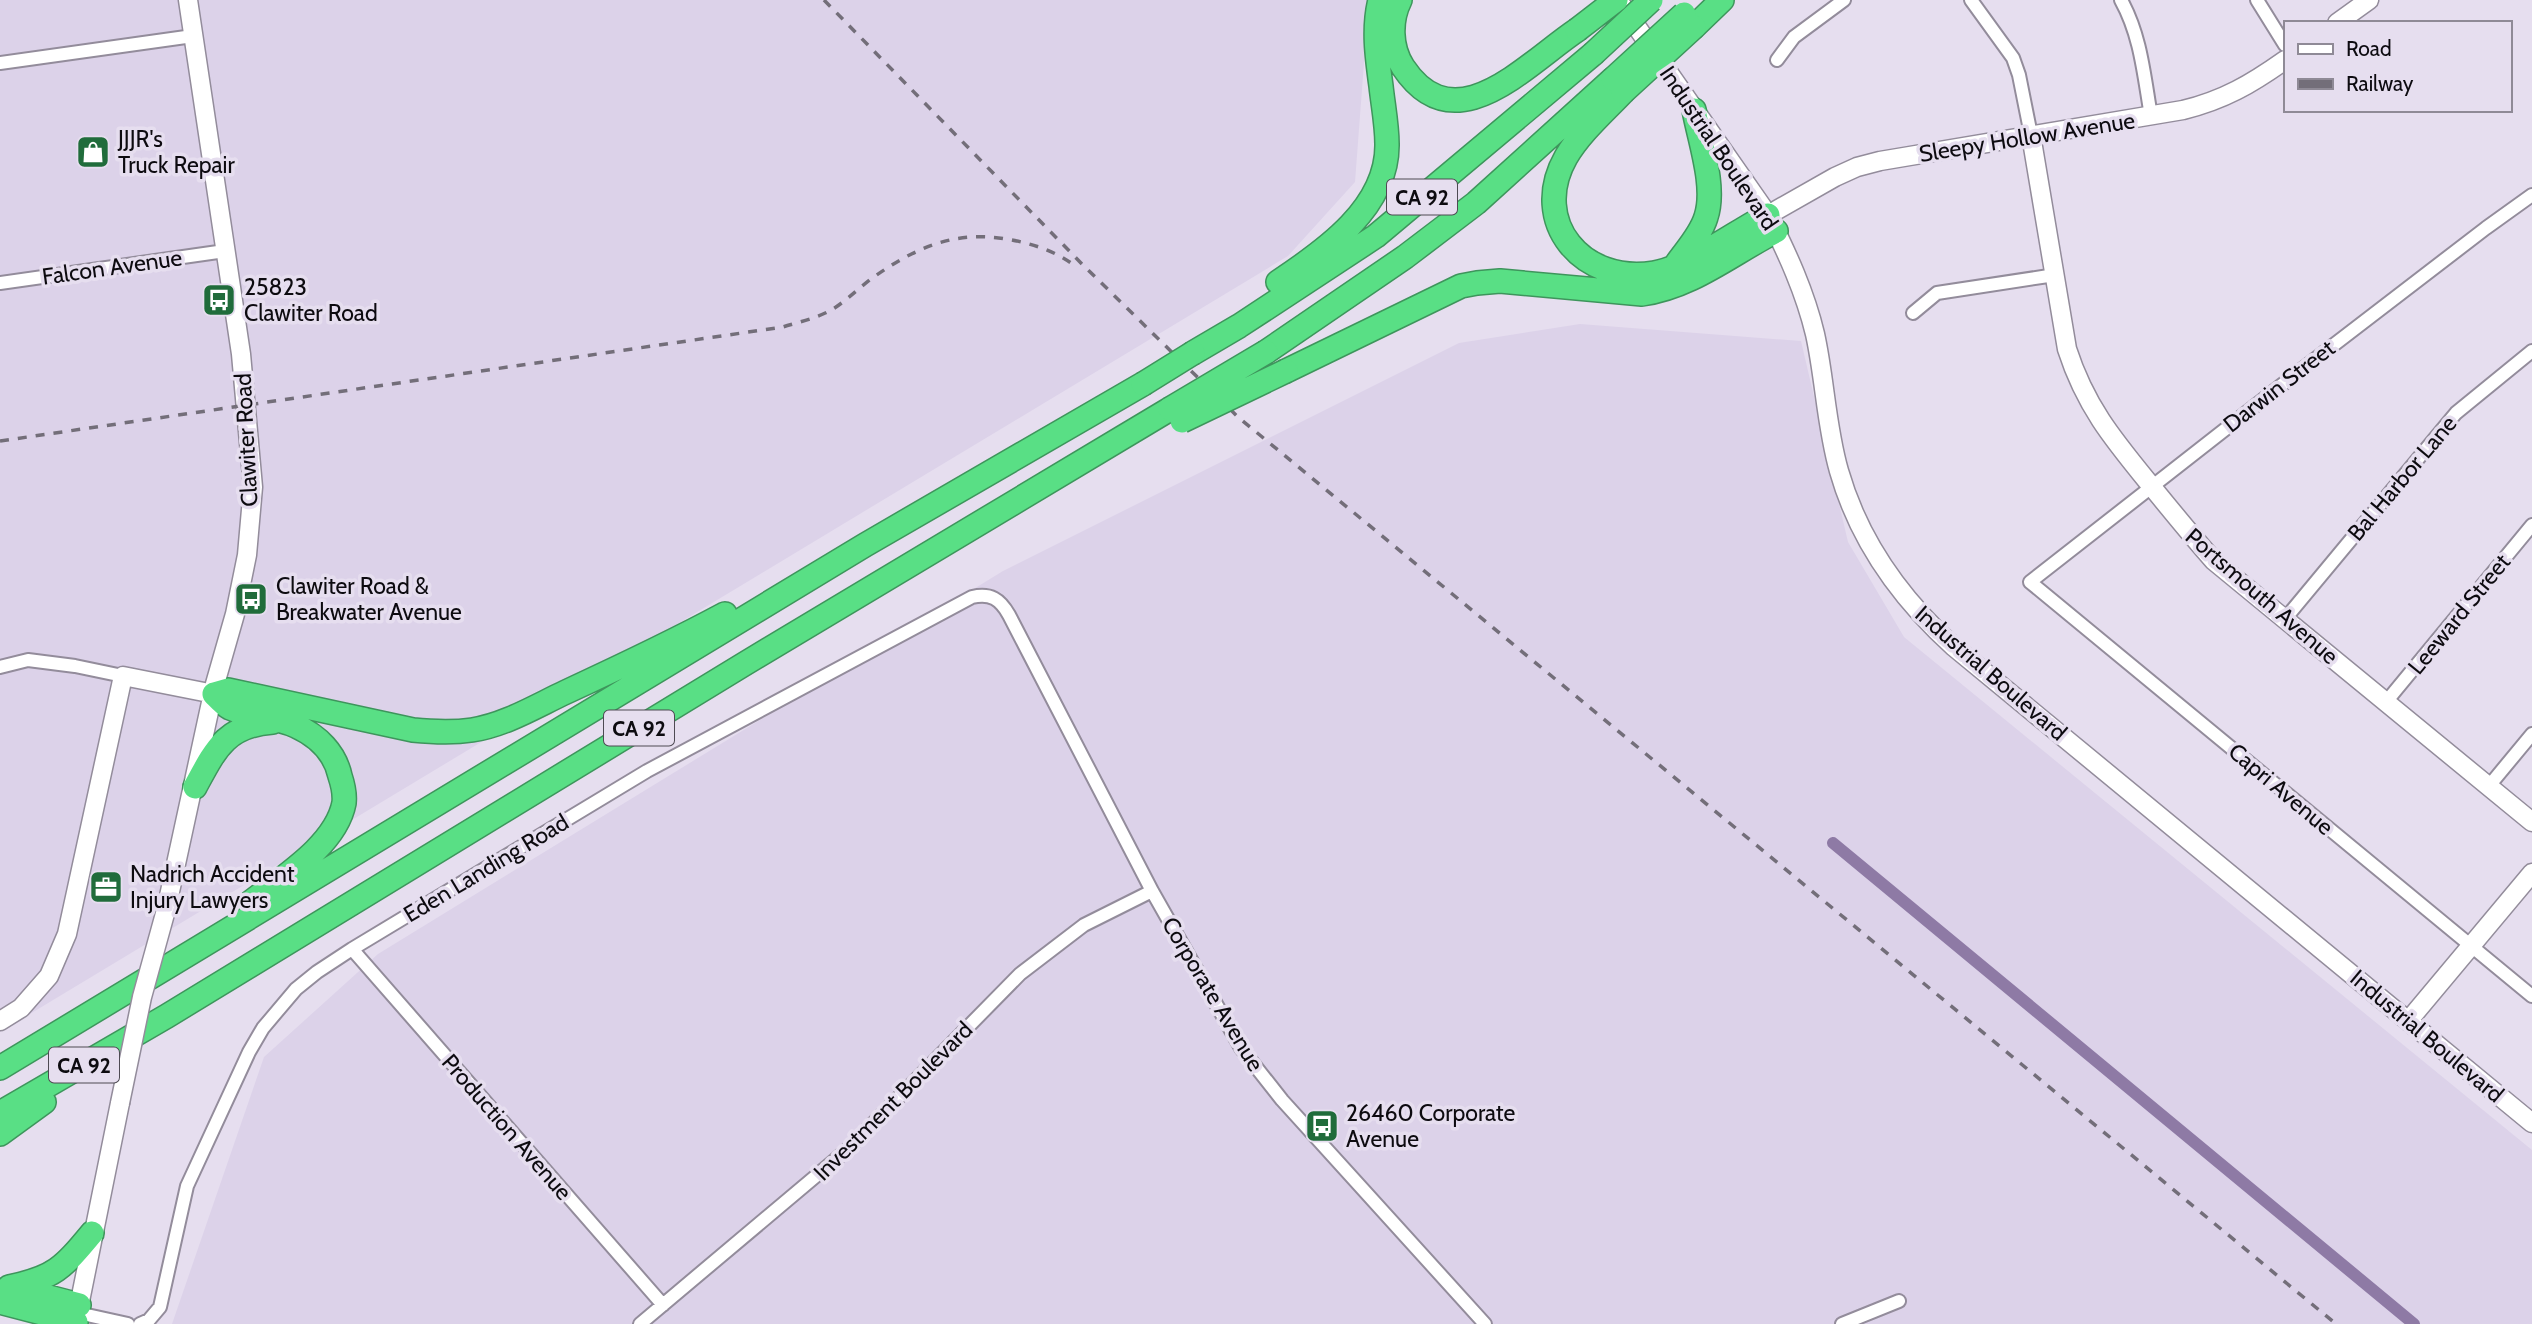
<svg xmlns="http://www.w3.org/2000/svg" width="2532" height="1324" font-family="Cabin,sans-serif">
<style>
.built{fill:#dcd2e9}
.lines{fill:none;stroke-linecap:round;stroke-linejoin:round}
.canal{stroke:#8e7aa5;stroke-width:12}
.street-casing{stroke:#938c9b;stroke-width:16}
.secondary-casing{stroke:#938c9b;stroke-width:21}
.highway-casing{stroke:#3e955c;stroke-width:26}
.street{stroke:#fff;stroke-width:12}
.secondary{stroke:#fff;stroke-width:18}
.highway{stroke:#59df85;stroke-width:23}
.rail{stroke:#736e79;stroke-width:3.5;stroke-dasharray:9 9;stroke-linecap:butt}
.secondary-bridge-casing{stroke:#938c9b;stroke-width:21;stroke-linecap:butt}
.highway-bridge-casing{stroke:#3e955c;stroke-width:26;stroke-linecap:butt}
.secondary-bridge{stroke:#fff;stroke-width:18}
.highway-bridge{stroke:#59df85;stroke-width:23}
.labels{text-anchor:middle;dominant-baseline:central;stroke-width:7;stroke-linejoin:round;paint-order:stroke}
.shield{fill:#e6deef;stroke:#4e4a53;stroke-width:2}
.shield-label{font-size:21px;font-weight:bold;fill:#0d0b10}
.street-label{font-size:23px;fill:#0d0b10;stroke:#e6deef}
.poi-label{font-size:23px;fill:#0d0b10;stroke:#e6deef;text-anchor:start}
</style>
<rect width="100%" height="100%" fill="#e6deef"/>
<path class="built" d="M 0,0 L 1378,0 L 1367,23 L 1355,182 L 1288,256 L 0,1032 Z
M 1580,324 L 1801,341 L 1848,542 L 1904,637 L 2532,1150 L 2532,1324 L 172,1324 L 264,1057 L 378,954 L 1003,571 L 1459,343 Z"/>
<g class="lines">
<path class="canal" d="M 1833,843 L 2414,1324"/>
<defs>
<path id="street" d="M 1971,0 L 2013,58 L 2019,75 L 2031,135
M 2121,0 C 2141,36 2144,76 2151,116
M 2257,0 L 2285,45
M 1777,60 L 1794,37 L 1844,0
M 0,63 L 193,36
M 2532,195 L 2486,228 L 2301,370 L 2030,582 L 2532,996
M 0,283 L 225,251
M 1913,313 L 1937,293 L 2055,275
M 2285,619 L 2456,413 L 2532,351
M 0,667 L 28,660 L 75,666 L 123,676
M 2386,702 L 2532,525
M 2489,786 L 2532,734
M 352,949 L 663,1305
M 78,1313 L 128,1324
M 140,1324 L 149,1320 L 160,1307 L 187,1186 L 249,1052 L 263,1028 L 296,989 L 317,972 L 352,949 L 647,771 L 972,597 C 991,593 1000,599 1009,615 L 1152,891 L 1241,1048 L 1282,1100 L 1485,1324
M 640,1324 L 848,1149 L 1020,974 L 1084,925 L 1152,891
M 1842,1324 L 1899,1301"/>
<path id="secondary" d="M 1618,0 L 1768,215 C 1787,253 1805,292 1815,334 C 1825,379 1826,426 1839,471 C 1859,541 1901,599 1954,647 L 2532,1123
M 2337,23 L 2369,0
M 2031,135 L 2067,349 C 2085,405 2112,438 2148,482 C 2170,509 2191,535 2214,561 L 2532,822
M 1768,215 L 1835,177 L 1857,167 L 1880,161 L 2183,110 C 2224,100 2251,84 2285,60
M 166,910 L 215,684 L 235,614 L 247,555 L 253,487 L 241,354 L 188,0
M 2409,1020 L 2532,873
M 0,1021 L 21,1008 L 49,976 L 67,934 L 123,676 L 214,694
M 77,1316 L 120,1103"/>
<path id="highway" d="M 1400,0 C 1390,20 1390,47 1403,67 C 1455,145 1525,65 1577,30
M 1694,27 L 1722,0
M 1623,92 C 1604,112 1580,133 1566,157 C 1529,222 1583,285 1654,273 C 1689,267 1735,232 1768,215
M 1677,263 C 1687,249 1701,234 1706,217 C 1716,187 1700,142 1694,110
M 1278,282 C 1325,251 1388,207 1387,144 C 1387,125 1383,105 1381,86 C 1377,57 1373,28 1380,0
M 1266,352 L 1405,257 L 1476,203 L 1613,79
M 1193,353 L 1239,326 L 1376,236 L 1593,54
M 1286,371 L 1461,286 L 1477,283 L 1500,281 L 1642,294 C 1692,287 1731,254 1776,231
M 214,694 L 228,690 L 413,730 C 433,732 452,733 472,730 C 505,725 536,706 566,692 C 620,667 673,642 725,614
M 214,694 C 218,698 224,705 230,708 C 250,717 275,716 296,726 C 318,736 335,753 340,776 C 343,785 345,794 344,803 C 336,845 283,877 251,902
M 195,787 C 215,750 226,725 273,722
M 0,1068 L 865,545 L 1143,384
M 0,1113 L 167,1016 L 746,663 L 1170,409
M 0,1134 L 44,1102
M 9,1287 C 54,1278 63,1268 92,1233
M 14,1288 L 79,1305
M 0,1302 L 76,1322"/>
</defs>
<use href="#street" class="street-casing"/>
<use href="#secondary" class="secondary-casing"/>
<use href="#highway" class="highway-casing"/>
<use href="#street" class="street"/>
<use href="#secondary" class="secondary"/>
<use href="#highway" class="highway"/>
<path class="rail" d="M 824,0 L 1082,264 L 1238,417 L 2336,1324
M 0,441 L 783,327 C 799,322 818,318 833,309 C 847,300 858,289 871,279 C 913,249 953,230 1006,239 C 1031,243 1056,251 1075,266"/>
<defs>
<path id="secondary-bridge" d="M 120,1103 L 142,997 L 166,910"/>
<path id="highway-bridge" d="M 1577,30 L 1616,0
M 1593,54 L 1651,0
M 1613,79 L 1684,14
M 1623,92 L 1694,27
M 1143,384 L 1193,353
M 1170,409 L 1266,352
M 1182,421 L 1286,371"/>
</defs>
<use href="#secondary-bridge" class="secondary-bridge-casing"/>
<use href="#highway-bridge" class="highway-bridge-casing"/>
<use href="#secondary-bridge" class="secondary-bridge"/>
<use href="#highway-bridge" class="highway-bridge"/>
</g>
<defs>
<symbol id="shop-square" viewBox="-11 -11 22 22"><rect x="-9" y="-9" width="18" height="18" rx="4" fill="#206c3b" stroke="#e6deef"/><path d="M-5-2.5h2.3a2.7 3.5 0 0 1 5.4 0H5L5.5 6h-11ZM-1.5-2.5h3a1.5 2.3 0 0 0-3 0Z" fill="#fff"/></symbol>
<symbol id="bus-square" viewBox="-11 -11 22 22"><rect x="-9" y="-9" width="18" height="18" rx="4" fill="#206c3b" stroke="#e6deef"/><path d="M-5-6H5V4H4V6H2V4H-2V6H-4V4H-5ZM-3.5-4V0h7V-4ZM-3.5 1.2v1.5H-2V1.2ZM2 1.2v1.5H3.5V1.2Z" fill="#fff"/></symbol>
<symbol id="office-square" viewBox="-11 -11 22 22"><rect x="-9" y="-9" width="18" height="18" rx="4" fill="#206c3b" stroke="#e6deef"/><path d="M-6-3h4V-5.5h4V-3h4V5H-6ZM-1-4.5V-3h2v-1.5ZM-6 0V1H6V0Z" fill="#fff"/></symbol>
</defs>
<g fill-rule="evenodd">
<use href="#shop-square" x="74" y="133" width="38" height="38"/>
<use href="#bus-square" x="200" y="281" width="38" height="38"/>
<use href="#bus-square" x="232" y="580" width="38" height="38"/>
<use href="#office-square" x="87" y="868" width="38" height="38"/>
<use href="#bus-square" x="1303" y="1107" width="38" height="38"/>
</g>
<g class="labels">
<g class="shield">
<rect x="1387" y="179.5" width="70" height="35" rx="5"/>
<rect x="604" y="710.5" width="70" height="35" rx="5"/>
<rect x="49" y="1047.5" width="70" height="35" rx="5"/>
</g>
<g class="shield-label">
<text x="1422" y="197">CA 92</text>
<text x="639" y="728">CA 92</text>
<text x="84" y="1065">CA 92</text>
</g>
<g class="street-label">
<text transform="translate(2027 137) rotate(-9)">Sleepy Hollow Avenue</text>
<text transform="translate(1719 148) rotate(56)">Industrial Boulevard</text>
<text transform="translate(112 267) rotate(-8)">Falcon Avenue</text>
<text transform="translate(2279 386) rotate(-38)">Darwin Street</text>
<text transform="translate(246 440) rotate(-93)">Clawiter Road</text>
<text transform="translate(2402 478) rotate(-50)">Bal Harbor Lane</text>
<text transform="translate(2262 596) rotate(41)">Portsmouth Avenue</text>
<text transform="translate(2459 614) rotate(-51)">Leeward Street</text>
<text transform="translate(1991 673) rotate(41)">Industrial Boulevard</text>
<text transform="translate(2281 789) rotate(40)">Capri Avenue</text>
<text transform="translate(486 868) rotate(-31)">Eden Landing Road</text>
<text transform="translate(1213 994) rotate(59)">Corporate Avenue</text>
<text transform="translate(2427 1036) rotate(40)">Industrial Boulevard</text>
<text transform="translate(893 1101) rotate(-45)">Investment Boulevard</text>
<text transform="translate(507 1127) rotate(49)">Production Avenue</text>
</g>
<g class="poi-label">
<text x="118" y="139">JJJR's<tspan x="118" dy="26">Truck Repair</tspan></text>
<text x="244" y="287">25823<tspan x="244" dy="26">Clawiter Road</tspan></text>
<text x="276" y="586">Clawiter Road &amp;<tspan x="276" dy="26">Breakwater Avenue</tspan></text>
<text x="130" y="874">Nadrich Accident<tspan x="130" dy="26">Injury Lawyers</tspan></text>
<text x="1346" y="1113">26460 Corporate<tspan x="1346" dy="26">Avenue</tspan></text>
</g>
</g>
<rect x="2284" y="21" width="228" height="91" fill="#e6deef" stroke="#8f8a96" stroke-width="2"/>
<rect x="2298" y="44" width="35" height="10" fill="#ffffff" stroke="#8f8a96" stroke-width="2"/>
<text x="2346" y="56" font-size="21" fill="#0d0b10">Road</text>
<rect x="2298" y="79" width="35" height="10" fill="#736e79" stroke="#8f8a96" stroke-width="2"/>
<text x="2346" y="91" font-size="21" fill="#0d0b10">Railway</text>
</svg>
